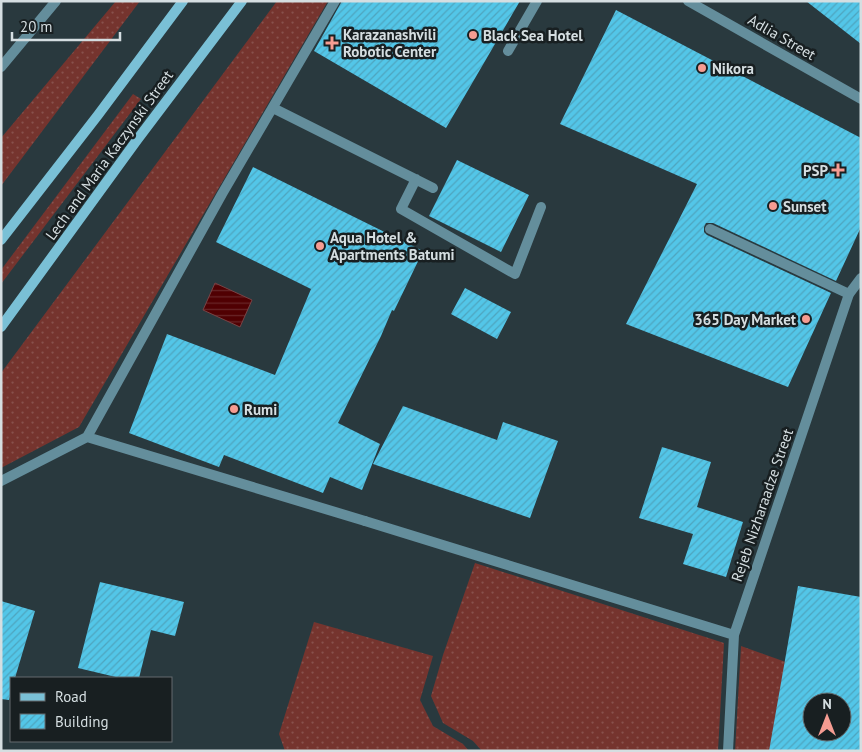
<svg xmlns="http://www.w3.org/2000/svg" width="862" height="752" font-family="'PT Sans',sans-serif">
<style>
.grass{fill:url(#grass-dots);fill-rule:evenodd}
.water{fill:url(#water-rules);stroke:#784345}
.building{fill:url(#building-hatch);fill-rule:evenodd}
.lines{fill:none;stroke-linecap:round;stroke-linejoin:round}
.lane{stroke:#648e9c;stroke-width:10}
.street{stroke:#648e9c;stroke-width:10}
.secondary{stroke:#7ac0d6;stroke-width:10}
.poi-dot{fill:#f59c92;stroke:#181f21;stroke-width:2}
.labels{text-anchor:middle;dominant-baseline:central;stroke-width:5;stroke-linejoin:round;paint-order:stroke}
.poi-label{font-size:15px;font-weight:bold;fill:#d5dee1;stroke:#181f21;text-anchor:start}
.street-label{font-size:15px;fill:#d5dee1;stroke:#181f21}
</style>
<defs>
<pattern id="grass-dots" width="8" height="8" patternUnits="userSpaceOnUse" patternTransform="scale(1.25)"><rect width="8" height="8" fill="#75342e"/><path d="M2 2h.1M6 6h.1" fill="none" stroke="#88514c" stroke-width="1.8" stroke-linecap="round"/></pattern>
<pattern id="water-rules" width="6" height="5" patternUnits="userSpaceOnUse" patternTransform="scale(1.25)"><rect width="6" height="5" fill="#500002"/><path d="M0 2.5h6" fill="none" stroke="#682527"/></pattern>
<pattern id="building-hatch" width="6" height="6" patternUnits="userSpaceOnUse" patternTransform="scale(1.25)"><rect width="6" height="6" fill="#53c6e8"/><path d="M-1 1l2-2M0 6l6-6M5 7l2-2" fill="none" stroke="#4ea5bf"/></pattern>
</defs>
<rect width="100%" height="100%" fill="#29393e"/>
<path class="grass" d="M 116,1 L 140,1 L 1,186 L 1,138 Z
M 277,1 L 328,1 L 79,427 L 1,468 L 1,373 Z
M 133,94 L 141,99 L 1,284 L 1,270 Z
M 475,563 L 724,643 L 718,751 L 482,751 L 473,741 L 443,723 L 431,696 L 443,655 Z
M 314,622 L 433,656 L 420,700 L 433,726 L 463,744 L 469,751 L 285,751 L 279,734 Z
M 741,646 L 861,689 L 861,751 L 735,751 ZM 812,702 L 842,702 L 842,732 L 812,732 Z"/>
<path class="water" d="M 215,283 L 252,300 L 240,327 L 203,310 Z"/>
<path class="building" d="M 342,1 L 520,1 L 446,128 L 314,51 Z
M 806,1 L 861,1 L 861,44 Z
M 616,10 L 861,138 L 861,227 L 836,281 L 713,223 L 706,223 L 704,227 L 704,232 L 707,235 L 831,293 L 788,387 L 626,324 L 697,184 L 560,124 Z
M 457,160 L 529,195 L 501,252 L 429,216 Z
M 253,167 L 423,251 L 394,311 L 392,310 L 381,336 L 338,423 L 380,444 L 362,490 L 330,477 L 323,493 L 224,455 L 219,467 L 129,433 L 167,334 L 275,375 L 311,289 L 216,242 Z
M 465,288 L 511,312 L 497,339 L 451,314 Z
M 403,406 L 497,440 L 503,422 L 558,441 L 530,518 L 373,464 Z
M 662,447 L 711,462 L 697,507 L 743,522 L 726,577 L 683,564 L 693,534 L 639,518 Z
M 100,582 L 184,602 L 175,636 L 151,630 L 139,678 L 120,678 L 78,668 Z
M 798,586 L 861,597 L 861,751 L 769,751 ZM 812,702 L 842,702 L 842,732 L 812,732 Z
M 1,601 L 35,611 L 15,678 L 11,678 L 11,693 L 9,700 L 1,699 Z"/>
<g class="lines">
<path class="lane" d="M 508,51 L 537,1
M 273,108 L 433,188
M 416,179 L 401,209 L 515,274 L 541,207
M 710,229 L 849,294
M 87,437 L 365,521
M 1,481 L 87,437 L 222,194 L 335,1"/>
<path class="street" d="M 688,1 L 861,99
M 1,67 L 56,1
M 365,521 L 734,635
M 728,751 L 734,635 L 849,294 L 861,278"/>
<path class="secondary" d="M 1,240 L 98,115 L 183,1
M 1,327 L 137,140 L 242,1"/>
</g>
<g class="poi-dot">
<circle cx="473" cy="35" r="5"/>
<path d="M329.5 35.5h5v5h5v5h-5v5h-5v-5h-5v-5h5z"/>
<circle cx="702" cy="68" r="5"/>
<path d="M835.5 162.5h5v5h5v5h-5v5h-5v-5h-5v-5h5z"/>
<circle cx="773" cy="206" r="5"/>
<circle cx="320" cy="246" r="5"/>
<circle cx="806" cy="319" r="5"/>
<circle cx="234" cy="409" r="5"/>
</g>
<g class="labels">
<g class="poi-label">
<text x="343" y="34">Karazanashvili<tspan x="343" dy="17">Robotic Center</tspan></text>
<text x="483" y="35">Black Sea Hotel</text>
<text x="712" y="68">Nikora</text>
<text x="828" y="170" text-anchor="end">PSP</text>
<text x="783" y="206">Sunset</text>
<text x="330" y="237">Aqua Hotel &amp;<tspan x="330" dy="17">Apartments Batumi</tspan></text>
<text x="796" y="319" text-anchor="end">365 Day Market</text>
<text x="244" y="409">Rumi</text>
</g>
<g class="street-label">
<text transform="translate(782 37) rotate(30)">Adlia Street</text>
<text transform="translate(109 155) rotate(-54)">Lech and Maria Kaczynski Street</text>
<text transform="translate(762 505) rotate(-71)">Rejeb Nizharaadze Street</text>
</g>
</g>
<rect width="862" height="752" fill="none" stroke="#d5dee1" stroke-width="5"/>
<rect x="10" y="677" width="162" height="65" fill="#181f21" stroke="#646b6e"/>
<rect x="20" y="693" width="25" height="8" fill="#7ac0d6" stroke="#646b6e"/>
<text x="55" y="702" font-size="15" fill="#d5dee1">Road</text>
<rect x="20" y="714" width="25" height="15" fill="url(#building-hatch)" stroke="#646b6e"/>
<text x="55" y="727" font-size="15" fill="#d5dee1">Building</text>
<g transform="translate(827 717)"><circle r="24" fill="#181f21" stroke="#646b6e"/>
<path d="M0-4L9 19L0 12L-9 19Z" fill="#f59c92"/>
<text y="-8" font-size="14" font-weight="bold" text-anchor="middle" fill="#d5dee1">N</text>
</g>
<path d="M12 32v8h108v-8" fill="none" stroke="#d5dee1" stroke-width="2.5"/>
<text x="20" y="32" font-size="15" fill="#d5dee1" stroke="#181f21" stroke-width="4" paint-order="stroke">20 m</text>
</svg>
